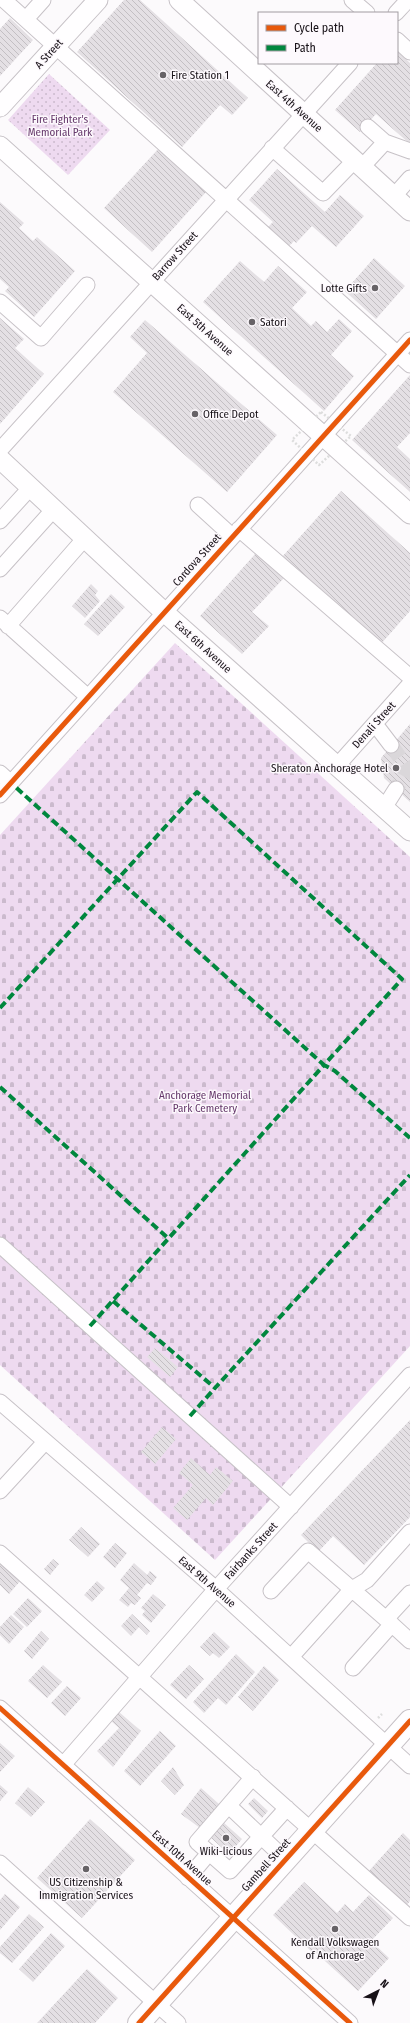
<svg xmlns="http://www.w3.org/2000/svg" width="410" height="2023" font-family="'Fira Sans Condensed',sans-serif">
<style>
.cemetery{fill:url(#cemetery-stones)}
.park{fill:url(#park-dots)}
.building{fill:url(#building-back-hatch)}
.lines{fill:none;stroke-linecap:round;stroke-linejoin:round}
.minor-tunnel{stroke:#dad7da;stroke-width:15;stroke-dasharray:15 8;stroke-linecap:butt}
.minor-casing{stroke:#c7c2c7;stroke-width:17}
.major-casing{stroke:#c7c2c7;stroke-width:21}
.highway-casing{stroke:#c7c2c7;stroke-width:24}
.path{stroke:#ddd;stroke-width:2.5;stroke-dasharray:2 2;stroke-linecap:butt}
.minor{stroke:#fffeff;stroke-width:15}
.major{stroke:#fffeff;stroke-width:19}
.highway{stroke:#fffeff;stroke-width:22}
.quiet{stroke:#00873e;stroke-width:4;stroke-dasharray:8 4;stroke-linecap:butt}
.cycleway-casing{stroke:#fdf9fd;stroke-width:8}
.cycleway{stroke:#e8590c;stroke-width:5}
.poi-dot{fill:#676367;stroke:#fdf9fd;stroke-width:1.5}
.labels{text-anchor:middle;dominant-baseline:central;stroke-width:3;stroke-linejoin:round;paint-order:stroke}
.street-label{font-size:11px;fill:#171117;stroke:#fdf9fd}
.poi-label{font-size:11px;fill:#171117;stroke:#fdf9fd;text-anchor:start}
.park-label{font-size:11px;fill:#64376a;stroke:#fdf9fd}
</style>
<defs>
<pattern id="cemetery-stones" width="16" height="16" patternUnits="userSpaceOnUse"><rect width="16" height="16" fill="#eedaf0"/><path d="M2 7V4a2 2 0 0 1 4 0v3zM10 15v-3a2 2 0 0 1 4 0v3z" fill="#cbbacd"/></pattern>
<pattern id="park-dots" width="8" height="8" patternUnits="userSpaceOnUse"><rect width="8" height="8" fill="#eedaf0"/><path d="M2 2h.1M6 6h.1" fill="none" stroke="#cbbacd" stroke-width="1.8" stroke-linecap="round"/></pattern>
<pattern id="building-back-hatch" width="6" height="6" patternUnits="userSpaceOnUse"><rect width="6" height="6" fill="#e4e0e4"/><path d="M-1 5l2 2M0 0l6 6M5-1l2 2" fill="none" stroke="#c3bfc3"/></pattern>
</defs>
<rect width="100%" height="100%" fill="#fcfafc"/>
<path class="cemetery" d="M 175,643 L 410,857 L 410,1346 L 215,1560 L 0,1365 L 0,835 Z"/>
<path class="park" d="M 49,74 L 110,130 L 68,175 L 8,120 Z"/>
<path class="building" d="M 124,0 L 140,0 L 248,98 L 232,115 L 220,105 L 182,147 L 77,52 Z
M 10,18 L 33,40 L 0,76 L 0,29 Z
M 397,51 L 410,63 L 410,144 L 376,114 L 360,132 L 335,110 L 377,63 L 397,63 Z
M 159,148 L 207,191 L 152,252 L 104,208 Z
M 277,169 L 325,212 L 340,195 L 364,216 L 336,247 L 312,226 L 296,243 L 294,241 L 289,246 L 268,227 L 273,222 L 249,200 Z
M 0,202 L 24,223 L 19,228 L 33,241 L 37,237 L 75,271 L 34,317 L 5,291 L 9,287 L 0,279 Z
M 374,258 L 405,286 L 376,319 L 345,291 Z
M 240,261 L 264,282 L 278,266 L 307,292 L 292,308 L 311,326 L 316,321 L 327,332 L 339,319 L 352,331 L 331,355 L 354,376 L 324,411 L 203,302 Z
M 0,318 L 24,339 L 15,348 L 44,374 L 0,424 Z
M 145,320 L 277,435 L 227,492 L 113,392 L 147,353 L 130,337 Z
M 410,375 L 410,433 L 397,447 L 410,459 L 410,492 L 352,440 Z
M 341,491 L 410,553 L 410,611 L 380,645 L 282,557 Z
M 256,553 L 284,578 L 252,612 L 269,626 L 242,654 L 200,616 Z
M 91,584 L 98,591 L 95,595 L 100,601 L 85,618 L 72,606 Z
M 111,594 L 125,607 L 98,636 L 84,624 Z
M 410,724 L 410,802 L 384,778 L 381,758 Z
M 155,1348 L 178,1367 L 170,1377 L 147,1357 Z
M 410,1420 L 410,1517 L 364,1565 L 333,1536 L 318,1552 L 301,1535 Z
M 162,1427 L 176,1439 L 155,1464 L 141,1452 Z
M 191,1458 L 210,1475 L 216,1467 L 233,1481 L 213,1505 L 206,1498 L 187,1520 L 173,1508 L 193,1485 L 179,1473 Z
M 81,1527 L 100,1544 L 88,1557 L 69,1540 Z
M 115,1543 L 127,1553 L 115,1568 L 103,1557 Z
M 53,1559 L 59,1564 L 50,1575 L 44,1569 Z
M 2,1563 L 21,1580 L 9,1594 L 0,1585 L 0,1565 Z
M 134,1563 L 147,1575 L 150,1571 L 157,1577 L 151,1585 L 147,1583 L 137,1595 L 141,1598 L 135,1605 L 131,1603 L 128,1607 L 119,1600 L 129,1588 L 120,1580 Z
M 97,1581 L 105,1588 L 92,1602 L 84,1595 Z
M 153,1594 L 166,1605 L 151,1623 L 142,1615 L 145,1611 L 141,1608 Z
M 28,1598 L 42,1611 L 27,1627 L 13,1614 Z
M 132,1614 L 150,1631 L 147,1635 L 139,1627 L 131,1636 L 121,1626 Z
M 11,1615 L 24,1627 L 9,1644 L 0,1635 L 0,1627 Z
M 41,1631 L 49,1639 L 32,1659 L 24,1651 Z
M 214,1632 L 230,1647 L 219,1658 L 213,1653 L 210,1656 L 200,1647 Z
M 236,1654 L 255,1672 L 226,1705 L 218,1698 L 204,1713 L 193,1702 Z
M 43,1665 L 62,1682 L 47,1698 L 28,1681 Z
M 189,1665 L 204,1679 L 186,1699 L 170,1685 Z
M 264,1666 L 279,1680 L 253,1711 L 238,1697 Z
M 67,1686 L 81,1698 L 65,1716 L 51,1703 Z
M 119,1712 L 141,1731 L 113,1767 L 97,1751 L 119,1728 L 111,1721 Z
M 160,1731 L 176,1746 L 140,1786 L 124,1771 Z
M 0,1743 L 15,1756 L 0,1772 Z
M 173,1767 L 184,1785 L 175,1795 L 161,1781 Z
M 0,1785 L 8,1792 L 0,1801 Z
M 28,1787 L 45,1802 L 31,1817 L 15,1803 Z
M 201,1788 L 219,1804 L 200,1828 L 181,1814 Z
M 254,1798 L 268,1811 L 262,1818 L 248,1804 Z
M 90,1819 L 135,1860 L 82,1918 L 37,1878 Z
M 223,1822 L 242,1839 L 229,1854 L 210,1837 Z
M 403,1833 L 410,1840 L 410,1901 L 406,1906 L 368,1872 Z
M 304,1882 L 337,1913 L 345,1904 L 353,1912 L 369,1895 L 393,1918 L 371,1941 L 389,1958 L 358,1991 L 315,1952 L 314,1954 L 273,1915 Z
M 5,1894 L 20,1907 L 0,1930 L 0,1900 Z
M 29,1914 L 44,1927 L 12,1963 L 0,1953 L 0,1947 Z
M 51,1933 L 65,1946 L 33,1982 L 19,1969 Z
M 87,1969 L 118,1998 L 95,2023 L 37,2023 Z"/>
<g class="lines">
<path class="minor-tunnel" d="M 391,745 L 408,769 L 396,789"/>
<defs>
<path id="minor" d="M 4,0 L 410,365
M 352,0 L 367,13
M 396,13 L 408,0
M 26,19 L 43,0
M 397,40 L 410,52
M 368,127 L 385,142 L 410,151
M 272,148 L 323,193 L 355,160
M 362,167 L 385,142
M 394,196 L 410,178
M 0,302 L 41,338 L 87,285
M 0,450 L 350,63
M 198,505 L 232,536
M 0,521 L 31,487
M 239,529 L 410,677
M 0,569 L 54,509
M 0,618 L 88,697
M 8,626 L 85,538
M 375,724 L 391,745
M 337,766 L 410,684
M 0,773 L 11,783
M 0,795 L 410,340
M 384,808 L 396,789
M 0,1245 L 291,1507
M 0,1402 L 216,1589 L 410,1766
M 0,1491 L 45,1442
M 0,1553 L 410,1918
M 271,1591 L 308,1551 L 386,1619 L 410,1593
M 386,1619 L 410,1641
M 291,1657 L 352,1589 L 367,1580 L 410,1532
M 353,1668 L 392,1624
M 0,1708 L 350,2023
M 63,1765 L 216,1589 L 410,1375
M 253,1777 L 197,1842 L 230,1871 L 287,1808
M 229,1806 L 285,1859
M 0,1863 L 178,2023
M 188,1878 L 209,1853"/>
<path id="major" d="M 179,0 L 410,211
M 0,107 L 98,0
M 0,146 L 410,514
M 0,459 L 164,612 L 410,831"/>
<path id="highway" d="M 139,2023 L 410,1721"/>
</defs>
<use href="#minor" class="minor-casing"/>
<use href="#major" class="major-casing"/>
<use href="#highway" class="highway-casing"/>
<path class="path" d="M 321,412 L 351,436 L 319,465 L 292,440 Z
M 378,1718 L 382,1714"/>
<use href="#minor" class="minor"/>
<use href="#major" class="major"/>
<use href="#highway" class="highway"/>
<path class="quiet" d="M 0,1008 L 197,792 L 402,979 L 324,1065 L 11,783
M 0,1087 L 169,1239
M 113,1301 L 215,1388 L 410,1175
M 90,1326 L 324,1065 L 335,1071 L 410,1138
M 190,1416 L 215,1388"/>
<defs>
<path id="cycleway" d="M 0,795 L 410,340
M 0,1708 L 350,2023
M 139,2023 L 410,1721"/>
</defs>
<use href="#cycleway" class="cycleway-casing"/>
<use href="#cycleway" class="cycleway"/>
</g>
<g class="poi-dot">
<circle cx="163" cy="75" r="4"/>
<circle cx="375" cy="288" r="4"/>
<circle cx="252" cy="322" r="4"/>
<circle cx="195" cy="414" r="4"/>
<circle cx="396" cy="768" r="4"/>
<circle cx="226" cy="1838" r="4"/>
<circle cx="86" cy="1869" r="4"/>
<circle cx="335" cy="1929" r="4"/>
</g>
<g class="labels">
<g class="street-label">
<text transform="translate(49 54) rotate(-48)">A Street</text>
<text transform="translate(294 106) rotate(42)">East 4th Avenue</text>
<text transform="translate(175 256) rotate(-48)">Barrow Street</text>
<text transform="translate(205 330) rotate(42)">East 5th Avenue</text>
<text transform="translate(197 560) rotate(-48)">Cordova Street</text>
<text transform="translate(203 647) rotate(42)">East 6th Avenue</text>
<text transform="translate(374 725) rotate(-48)">Denali Street</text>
<text transform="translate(251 1551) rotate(-48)">Fairbanks Street</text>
<text transform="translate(207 1582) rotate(41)">East 9th Avenue</text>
<text transform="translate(182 1858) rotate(42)">East 10th Avenue</text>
<text transform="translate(266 1865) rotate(-48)">Gambell Street</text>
</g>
<g class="poi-label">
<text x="171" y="75">Fire Station 1</text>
<text x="367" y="288" text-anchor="end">Lotte Gifts</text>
<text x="260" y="322">Satori</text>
<text x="203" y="414">Office Depot</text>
<text x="388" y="768" text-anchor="end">Sheraton Anchorage Hotel</text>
<text x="226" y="1851" text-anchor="middle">Wiki-licious</text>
<text x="86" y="1882" text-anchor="middle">US Citizenship &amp;<tspan x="86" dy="13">Immigration Services</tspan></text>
<text x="335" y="1942" text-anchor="middle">Kendall Volkswagen<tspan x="335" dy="13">of Anchorage</tspan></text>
</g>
<g class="park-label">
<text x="60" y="119">Fire Fighter's<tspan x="60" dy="13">Memorial Park</tspan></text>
<text x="205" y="1095">Anchorage Memorial<tspan x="205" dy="13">Park Cemetery</tspan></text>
</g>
</g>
<rect x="258" y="12" width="140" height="52" fill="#fdf9fd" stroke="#a19ca1"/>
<rect x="266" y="25" width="20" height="6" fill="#e8590c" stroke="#a19ca1"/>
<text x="294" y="32" font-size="12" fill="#171117">Cycle path</text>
<rect x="266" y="45" width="20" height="6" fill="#00873e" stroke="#a19ca1"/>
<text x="294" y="52" font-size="12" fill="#171117">Path</text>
<g transform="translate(378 1991) rotate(42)" stroke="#fdf9fd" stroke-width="3" paint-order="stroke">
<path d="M0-3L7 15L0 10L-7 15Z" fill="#171117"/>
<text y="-6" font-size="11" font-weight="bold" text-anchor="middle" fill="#171117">N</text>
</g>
</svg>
